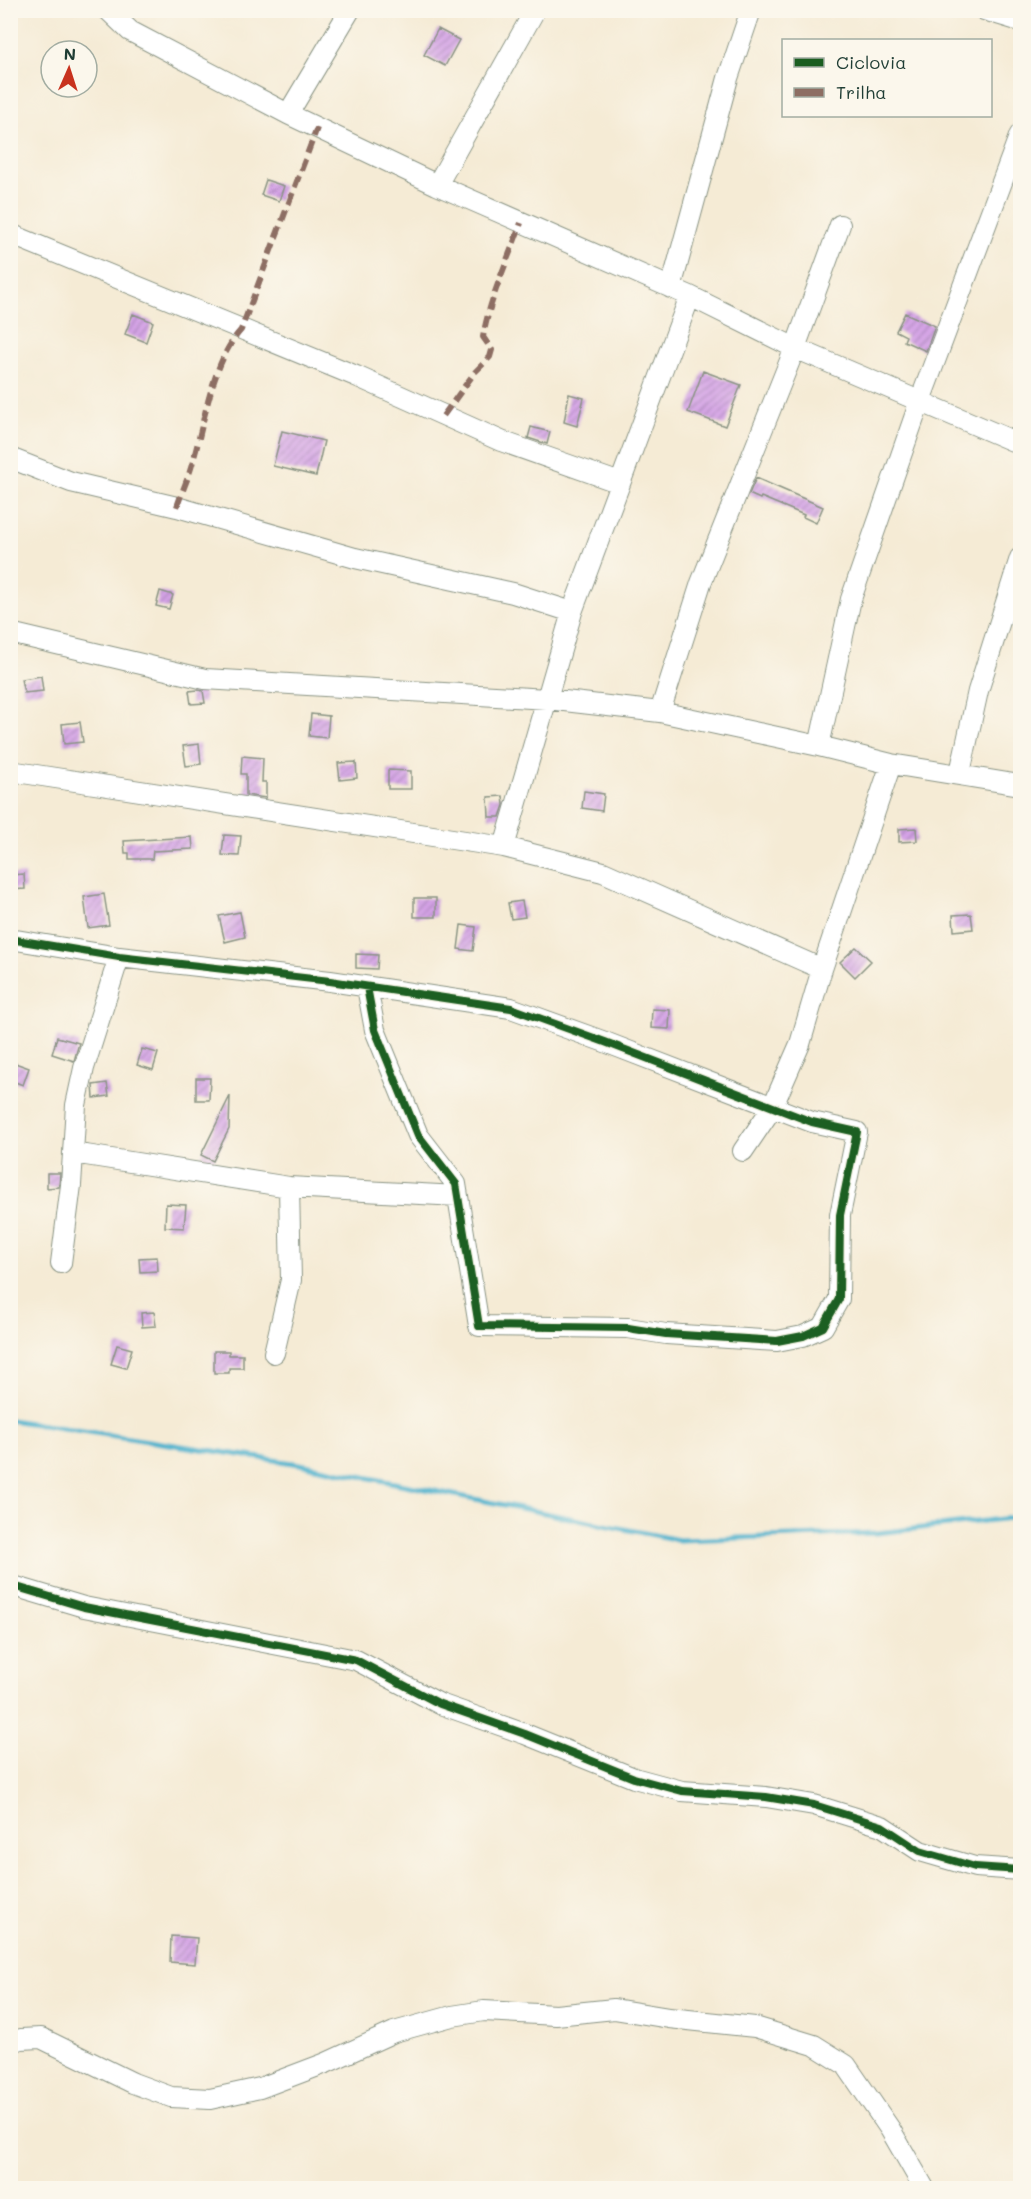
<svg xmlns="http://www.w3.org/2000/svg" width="1031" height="2199" font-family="Mali,sans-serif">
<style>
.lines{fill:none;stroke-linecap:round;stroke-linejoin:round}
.stream{stroke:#4fb3ce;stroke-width:5}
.building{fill:url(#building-hatch)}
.minor-casing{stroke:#8a9484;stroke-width:22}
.minor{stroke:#fff;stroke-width:20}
.quiet{stroke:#8d6e63;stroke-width:6;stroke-dasharray:12 6;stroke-linecap:butt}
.cycleway-casing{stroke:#fbf7ec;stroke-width:11}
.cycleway{stroke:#1b5e20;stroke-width:8}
</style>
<defs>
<pattern id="building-hatch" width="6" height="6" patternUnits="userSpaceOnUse" patternTransform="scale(1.5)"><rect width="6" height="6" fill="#d4a2e6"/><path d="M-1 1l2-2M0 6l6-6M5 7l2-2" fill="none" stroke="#ab85bb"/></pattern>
</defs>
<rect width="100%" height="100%" fill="#fbf7ec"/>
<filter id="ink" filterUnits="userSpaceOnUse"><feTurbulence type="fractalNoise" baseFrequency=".0167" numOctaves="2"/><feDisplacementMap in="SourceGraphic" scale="12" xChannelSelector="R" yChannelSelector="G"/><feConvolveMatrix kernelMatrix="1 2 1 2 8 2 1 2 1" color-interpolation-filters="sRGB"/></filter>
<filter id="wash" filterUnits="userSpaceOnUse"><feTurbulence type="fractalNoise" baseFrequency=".008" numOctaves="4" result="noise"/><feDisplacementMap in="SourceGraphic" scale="24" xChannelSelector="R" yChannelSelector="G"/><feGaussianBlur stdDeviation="1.35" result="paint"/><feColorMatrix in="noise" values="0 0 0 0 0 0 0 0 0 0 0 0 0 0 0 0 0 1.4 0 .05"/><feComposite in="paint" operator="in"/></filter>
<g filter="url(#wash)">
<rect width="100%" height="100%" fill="#f5ebd5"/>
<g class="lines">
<path class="stream" d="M 10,1420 L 300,1464 L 679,1540 L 877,1533 L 1020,1517"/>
</g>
<g id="blocks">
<path class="building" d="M 438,29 L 459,40 L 445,66 L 424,55 Z
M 266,180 L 284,186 L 279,201 L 261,195 Z
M 905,313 L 935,326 L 926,351 L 904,341 L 906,336 L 896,331 Z
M 133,314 L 153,322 L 146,342 L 125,334 Z
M 703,371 L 741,385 L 725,426 L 688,412 Z
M 569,394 L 584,398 L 577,426 L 564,422 Z
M 531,427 L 550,432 L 547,444 L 528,438 Z
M 282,431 L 324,441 L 316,476 L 273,466 Z
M 756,478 L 823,507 L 816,523 L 803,517 L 804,515 L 761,497 L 760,499 L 749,494 Z
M 160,591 L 173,595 L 169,609 L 156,606 Z
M 41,676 L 43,691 L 24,693 L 21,679 Z
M 198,690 L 203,691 L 205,703 L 191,704 L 189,691 Z
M 311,714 L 329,716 L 327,738 L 309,736 Z
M 80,722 L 83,742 L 64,744 L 62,724 Z
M 199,744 L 201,764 L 186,766 L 183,746 Z
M 242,756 L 263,758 L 262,782 L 266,782 L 266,798 L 246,795 L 246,774 L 241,774 Z
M 356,762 L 357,778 L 340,780 L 338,763 Z
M 388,770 L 411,771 L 411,789 L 388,789 Z
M 584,791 L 604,794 L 602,811 L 582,808 Z
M 503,796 L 504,805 L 500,817 L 489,817 L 488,797 Z
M 916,828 L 917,841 L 899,842 L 899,829 Z
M 224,835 L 241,836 L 239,856 L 222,855 Z
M 192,837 L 193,849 L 153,851 L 152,859 L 129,859 L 129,853 L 125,853 L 124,841 Z
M 24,874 L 25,889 L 10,890 L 10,875 Z
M 104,894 L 109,925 L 88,928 L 84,897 Z
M 414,898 L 436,898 L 436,917 L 414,917 Z
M 522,901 L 525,917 L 511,919 L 508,903 Z
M 240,912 L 245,937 L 225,942 L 219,916 Z
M 971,914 L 973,929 L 954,931 L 953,915 Z
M 461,925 L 476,927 L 473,951 L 458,949 Z
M 856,947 L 871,961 L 855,977 L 840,962 Z
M 356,954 L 378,955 L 377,969 L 356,968 Z
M 652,1009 L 670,1010 L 669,1029 L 651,1028 Z
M 57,1037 L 79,1043 L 74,1061 L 52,1054 Z
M 142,1049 L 158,1053 L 153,1070 L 137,1065 Z
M 15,1063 L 29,1068 L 23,1085 L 10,1080 Z
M 196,1078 L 210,1078 L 209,1100 L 196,1100 Z
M 107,1083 L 109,1096 L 94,1098 L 93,1085 Z
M 230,1096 L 229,1129 L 213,1161 L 201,1155 Z
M 47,1173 L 60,1173 L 59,1187 L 47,1188 Z
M 166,1204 L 186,1205 L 184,1228 L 165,1227 Z
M 157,1257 L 158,1271 L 140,1272 L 139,1258 Z
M 154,1312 L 156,1326 L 142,1327 L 141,1313 Z
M 117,1345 L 132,1349 L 126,1368 L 111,1364 Z
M 214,1351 L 229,1351 L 229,1355 L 243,1355 L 243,1368 L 229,1368 L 229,1373 L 214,1373 Z
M 171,1936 L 197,1938 L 195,1964 L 170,1962 Z"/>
</g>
</g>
<g filter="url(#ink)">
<use href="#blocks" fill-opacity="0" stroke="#8a9484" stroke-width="1.5"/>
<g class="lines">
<defs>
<path id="minor" d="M 108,10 L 130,31 L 288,114 L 437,185 L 690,296 L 795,348 L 1020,444
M 984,10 L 1020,21
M 288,114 L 350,10
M 437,185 L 535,10
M 10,234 L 356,376 L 501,441 L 620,483
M 671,288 L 728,78 L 751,10
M 10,458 L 71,482 L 177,507 L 355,558 L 513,593 L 572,612
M 10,633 L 205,679 L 547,699 L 660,712 L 819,746 L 891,764 L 1020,785
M 660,712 L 701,583 L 795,348 L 840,225
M 819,746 L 851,599 L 920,401 L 1020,134
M 10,771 L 504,847 L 603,872 L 822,969
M 960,773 L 978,691 L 1020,558
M 504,847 L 572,612 L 690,296
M 10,939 L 119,957 L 330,981 L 511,1008 L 605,1042 L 812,1122 L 857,1132 L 840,1215 L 839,1299 L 823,1327 L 803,1336 L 777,1341 L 666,1334 L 628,1328 L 479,1326 L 456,1184 L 418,1135 L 375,1030 L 367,987
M 743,1151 L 772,1108 L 800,1044 L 822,969 L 891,764
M 73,1153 L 289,1187 L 458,1196
M 61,1263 L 71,1185 L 76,1105 L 84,1068 L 119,957
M 274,1353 L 291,1280 L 289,1187
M 10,1585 L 84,1607 L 356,1660 L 440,1704 L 525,1734 L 634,1778 L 682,1791 L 766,1797 L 814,1805 L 882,1826 L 920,1851 L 975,1867 L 1020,1870
M 10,2043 L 21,2039 L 41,2038 L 133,2083 L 171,2097 L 210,2099 L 260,2088 L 326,2063 L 394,2032 L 452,2016 L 484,2011 L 556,2015 L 614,2009 L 669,2018 L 755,2027 L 814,2045 L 846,2065 L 890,2129 L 924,2188"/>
</defs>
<use href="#minor" class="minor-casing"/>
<use href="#minor" class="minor"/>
<path class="quiet" d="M 443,416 L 475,372 L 490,357 L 492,350 L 483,337 C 490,297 508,260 521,223
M 177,507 C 181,494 187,481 191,468 C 204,426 211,363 241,330 L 317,128"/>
<defs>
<path id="cycleway" d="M 10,939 L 119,957 L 330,981 L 511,1008 L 605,1042 L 812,1122 L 857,1132 L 840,1215 L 839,1299 L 823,1327 L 803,1336 L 777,1341 L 666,1334 L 628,1328 L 479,1326 L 456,1184 L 418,1135 L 375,1030 L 367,987
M 10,1585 L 84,1607 L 356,1660 L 440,1704 L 525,1734 L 634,1778 L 682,1791 L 766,1797 L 814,1805 L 882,1826 L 920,1851 L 975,1867 L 1020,1870"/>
</defs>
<use href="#cycleway" class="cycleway-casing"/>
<use href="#cycleway" class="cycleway"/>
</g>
</g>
<rect width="1031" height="2199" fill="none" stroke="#fbf7ec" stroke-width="36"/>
<rect x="782" y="39" width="210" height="78" fill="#fbf7ec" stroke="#a3ada2" stroke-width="1.5"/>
<rect x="794" y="58" width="30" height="9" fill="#1b5e20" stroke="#a3ada2" stroke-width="1.5"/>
<text x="836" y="69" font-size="18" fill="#1f3d34">Ciclovia</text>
<rect x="794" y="88" width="30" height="9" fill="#8d6e63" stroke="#a3ada2" stroke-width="1.5"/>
<text x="836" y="99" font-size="18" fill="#1f3d34">Trilha</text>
<g transform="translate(69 69) rotate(3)"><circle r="28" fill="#fbf7ec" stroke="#a3ada2" stroke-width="1.5"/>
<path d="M0-4.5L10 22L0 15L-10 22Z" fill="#c8321e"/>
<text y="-9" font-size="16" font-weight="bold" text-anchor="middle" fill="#1f3d34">N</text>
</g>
</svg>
